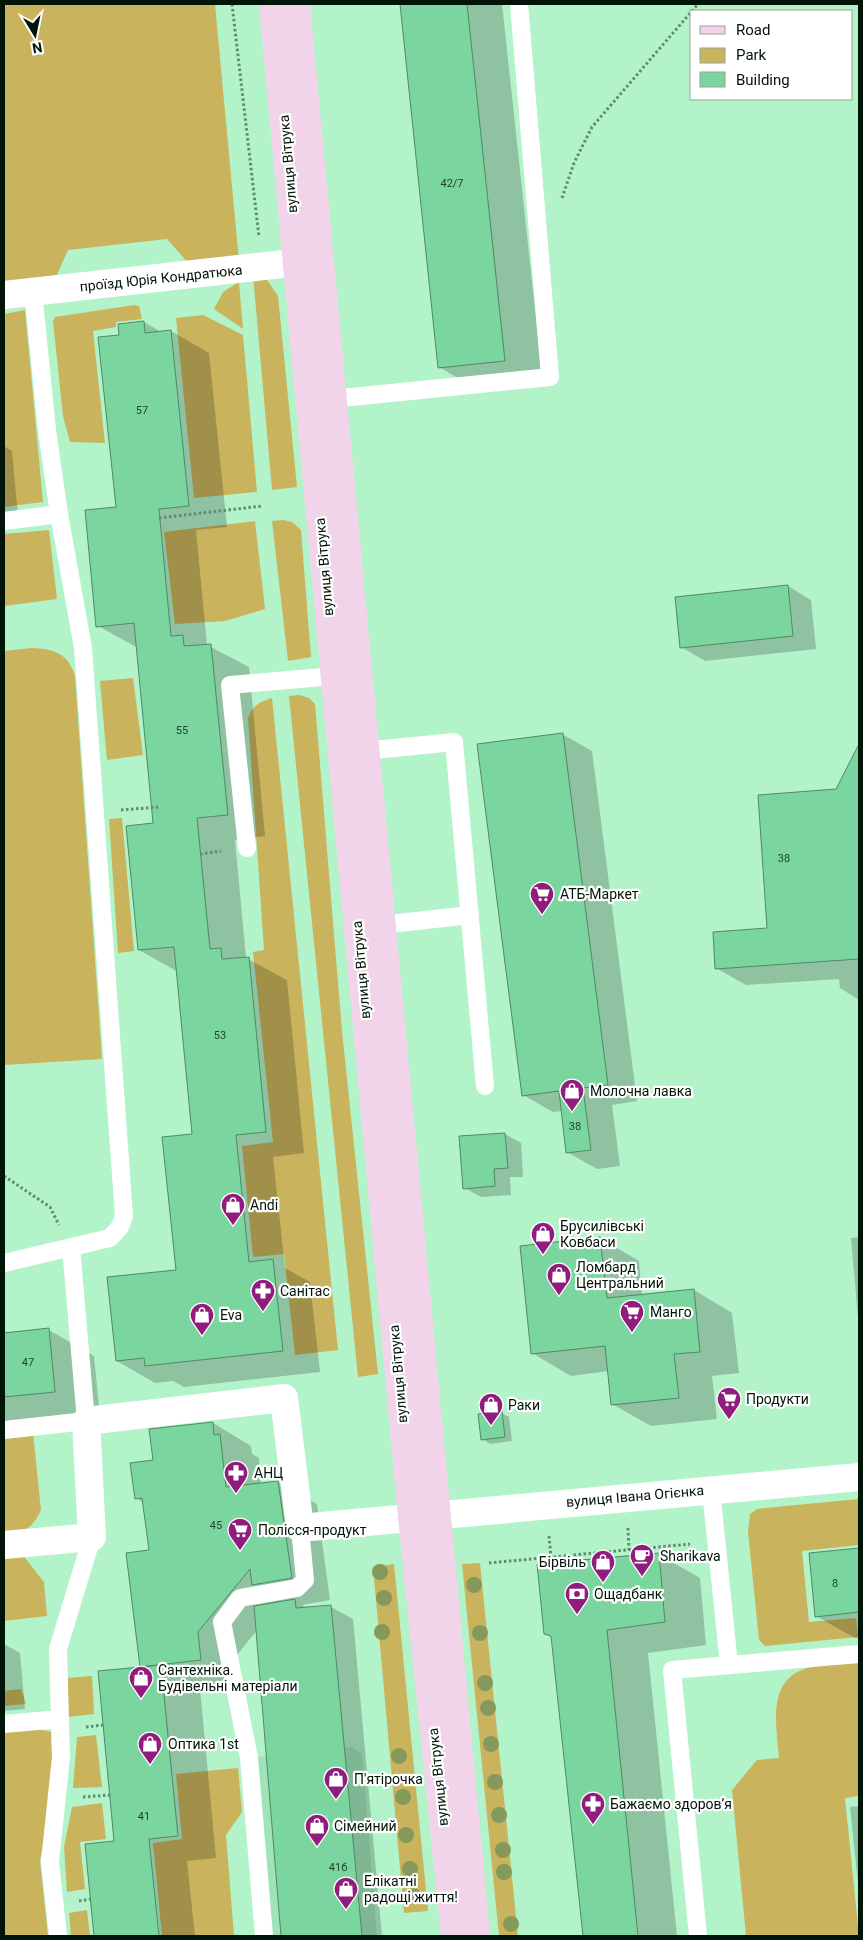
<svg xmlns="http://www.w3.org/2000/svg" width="863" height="1940" font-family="Roboto,sans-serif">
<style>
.built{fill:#9fe4b9}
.green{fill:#c9b45d}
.shadow{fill:#0003}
.building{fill:#7bd59e;stroke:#4e8a66}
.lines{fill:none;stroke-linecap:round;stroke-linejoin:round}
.path{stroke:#5f8b6e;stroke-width:3;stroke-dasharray:2.5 2.5;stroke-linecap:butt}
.service{stroke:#fff;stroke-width:18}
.minor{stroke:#fff;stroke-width:28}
.secondary{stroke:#f1d4ea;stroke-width:28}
.tree{fill:#85995c}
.labels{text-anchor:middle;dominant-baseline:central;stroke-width:4.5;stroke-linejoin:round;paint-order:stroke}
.number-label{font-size:11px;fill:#1f442d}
.street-label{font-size:14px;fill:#001407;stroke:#fff}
.poi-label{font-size:14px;fill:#001407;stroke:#fff;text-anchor:start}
</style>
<rect width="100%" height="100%" fill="#b3f3c9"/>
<path class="built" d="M 352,1747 L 362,1754 L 377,1936 L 272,1936 L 257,1757 Z"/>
<path class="green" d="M 4,4 L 215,4 L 239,261 L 190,265 L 167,239 L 68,250 L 55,279 L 4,286 Z
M 253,275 L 267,280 L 278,296 L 297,487 L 272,490 Z
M 239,282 L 243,329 L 214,309 L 223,292 Z
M 134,305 L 139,306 L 142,319 L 116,322 L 116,327 L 93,331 L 105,443 L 70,442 L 63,416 L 53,321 L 55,317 Z
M 25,310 L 43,502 L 4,507 L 4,314 Z
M 203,315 L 243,335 L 257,492 L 194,498 L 176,318 Z
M 283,520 L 292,522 L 301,530 L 311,657 L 288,661 L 272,521 Z
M 255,521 L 265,609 L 225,621 L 175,624 L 164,532 Z
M 49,530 L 57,599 L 4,606 L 4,534 Z
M 32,648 C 54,649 68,653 75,676 L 102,1059 L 4,1065 L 4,651 Z
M 133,678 L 143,755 L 107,760 L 100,681 Z
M 299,695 L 309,698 L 315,704 L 342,1031 L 378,1374 L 358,1377 L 289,696 Z
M 272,698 L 338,1350 L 295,1355 L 284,1254 L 253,1257 L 242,1146 L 273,1142 L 253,952 L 264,950 L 248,718 C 253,706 259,702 272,698 Z
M 122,818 L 134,951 L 118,953 L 109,819 Z
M 33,1433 L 41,1510 C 33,1528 23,1534 4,1536 L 4,1437 Z
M 859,1499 L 859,1545 L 802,1551 L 809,1622 L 856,1618 L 858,1637 L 765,1646 L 759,1640 L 748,1532 L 750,1514 L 757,1509 L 765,1508 Z
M 22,1554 L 44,1582 L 47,1616 L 4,1621 L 4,1556 Z
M 480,1563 L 518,1936 L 499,1936 L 462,1564 Z
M 394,1564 L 428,1911 L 404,1913 L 373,1567 Z
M 859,1663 L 859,1796 L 845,1798 L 859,1936 L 746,1936 L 732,1790 L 757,1760 L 779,1758 C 776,1723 766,1676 812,1667 C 827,1663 844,1664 859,1663 Z
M 92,1676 L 94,1714 L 68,1717 L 66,1678 Z
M 21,1689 L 26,1704 L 4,1706 L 4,1691 Z
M 38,1729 L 51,1732 L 52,1758 L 47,1821 L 40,1861 L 48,1936 L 4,1936 L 4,1732 Z
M 96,1735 L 102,1787 L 73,1788 L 77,1737 Z
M 238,1768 L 242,1812 L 226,1835 L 234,1936 L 162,1936 L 153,1843 L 182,1839 L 176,1774 Z
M 102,1803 L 106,1839 L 80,1842 L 85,1889 L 67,1892 L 64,1847 L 72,1807 Z
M 87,1910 L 90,1936 L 71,1936 L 69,1913 Z"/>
<path class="shadow" d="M 401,4 L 502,4 L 543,383 L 478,390 L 439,367 Z
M 144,322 L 161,332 L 171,331 L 209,353 L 227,527 L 196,530 L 207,645 L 249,667 L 265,836 L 235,840 L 246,958 L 287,980 L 304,1153 L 273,1157 L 285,1268 L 310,1282 L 320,1372 L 184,1387 L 173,1381 L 155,1383 L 117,1361 L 177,1271 L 193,1135 L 178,972 L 139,950 L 155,824 L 138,648 L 98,626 L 117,508 L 120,336 Z
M 4,446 L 12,451 L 18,516 L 4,517 Z
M 788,586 L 811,600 L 816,649 L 705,661 L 681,647 Z
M 562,734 L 592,751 L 637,1101 L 612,1105 L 620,1166 L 597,1169 L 567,1152 L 563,1111 L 553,1112 L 523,1095 Z
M 856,753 L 859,753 L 859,1000 L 840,988 L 839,979 L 746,985 L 716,968 L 768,930 Z
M 505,1134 L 521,1143 L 523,1177 L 510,1177 L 511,1195 L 481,1197 L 465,1188 Z
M 859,1237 L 859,1329 L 851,1238 Z
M 600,1238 L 639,1261 L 642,1296 L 694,1290 L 732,1313 L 739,1373 L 712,1376 L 717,1419 L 651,1426 L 612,1404 L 609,1371 L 571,1376 L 532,1353 Z
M 49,1330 L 94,1356 L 100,1417 L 4,1427 L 4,1334 Z
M 501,1413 L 509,1417 L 512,1441 L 490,1444 L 482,1439 Z
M 213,1423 L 251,1446 L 252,1454 L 259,1458 L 261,1484 L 278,1482 L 317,1504 L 330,1600 L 302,1605 L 309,1609 L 331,1607 L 353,1619 L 382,1936 L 282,1936 L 257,1630 L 237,1655 L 240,1681 L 196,1686 L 200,1689 L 216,1858 L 187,1861 L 195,1936 L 95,1936 L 87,1845 L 116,1842 L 145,1668 L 141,1666 L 150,1551 L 144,1503 L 136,1498 L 155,1461 Z
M 859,1550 L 859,1638 L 855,1638 L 816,1616 L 810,1554 Z
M 658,1554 L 700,1578 L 706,1645 L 648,1653 L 677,1936 L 584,1936 L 553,1637 L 545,1633 Z
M 4,1644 L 20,1653 L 25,1709 L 4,1711 Z
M 859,1806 L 859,1892 L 850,1807 Z"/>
<path class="building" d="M 400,4 L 467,4 L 505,361 L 438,368 Z
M 144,321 L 145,333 L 171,330 L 189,506 L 159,509 L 171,636 L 183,635 L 184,646 L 211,644 L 228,815 L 197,818 L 210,949 L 221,948 L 222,959 L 249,957 L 266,1132 L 236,1135 L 249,1262 L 273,1259 L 283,1351 L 145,1366 L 144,1358 L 116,1361 L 107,1277 L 176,1270 L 162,1137 L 192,1134 L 174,947 L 138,950 L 126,826 L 153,823 L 134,623 L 96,627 L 85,510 L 116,507 L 98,337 L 119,335 L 118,324 Z
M 788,585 L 793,636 L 680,648 L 675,597 Z
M 563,733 L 608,1085 L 583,1088 L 591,1150 L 566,1153 L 559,1091 L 522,1096 L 477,744 Z
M 859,744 L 859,959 L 715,969 L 713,932 L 767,928 L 758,795 L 836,789 Z
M 505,1133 L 508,1168 L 494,1169 L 495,1186 L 463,1189 L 459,1136 Z
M 600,1237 L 607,1298 L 694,1289 L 700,1352 L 674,1354 L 679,1398 L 611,1405 L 605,1346 L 531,1354 L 520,1246 Z
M 49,1328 L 55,1392 L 4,1397 L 4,1333 Z
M 502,1411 L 505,1437 L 481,1440 L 478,1414 Z
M 213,1422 L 214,1435 L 220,1434 L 226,1487 L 278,1481 L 292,1578 L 252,1585 L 250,1569 L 198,1632 L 201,1660 L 140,1667 L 126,1553 L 149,1550 L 142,1498 L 135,1499 L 130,1463 L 153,1460 L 149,1429 Z
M 859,1548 L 859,1612 L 815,1617 L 809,1553 Z
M 659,1553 L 665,1622 L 607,1630 L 638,1936 L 583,1936 L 551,1636 L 544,1634 L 537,1564 Z
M 295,1599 L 296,1608 L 331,1605 L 362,1936 L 281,1936 L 254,1606 Z
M 161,1665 L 178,1836 L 149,1839 L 159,1936 L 94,1936 L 85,1844 L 114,1841 L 98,1671 Z"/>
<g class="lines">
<path class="path" d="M 232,4 L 259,237
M 562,198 L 574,163 L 592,127 L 698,4
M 159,518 L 262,506
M 121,810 L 158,807
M 200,854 L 221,851
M 4,1176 L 50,1207 L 59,1225
M 628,1528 L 629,1550
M 549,1536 L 551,1557
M 489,1563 L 690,1544
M 86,1727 L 103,1725
M 83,1797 L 110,1795
M 79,1901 L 91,1899"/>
<path class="service" d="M 332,399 L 550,377 L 519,4
M 4,521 L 59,514 L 47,430 L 33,291
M 364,751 L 454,742 L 485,1086
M 247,848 L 230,685 L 334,676
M 381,925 L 470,915
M 4,1263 L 110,1238 L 120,1227 L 124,1216 L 83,648 L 59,514
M 4,1430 L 86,1421 L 71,1247
M 711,1490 L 729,1665
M 4,1724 L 60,1719
M 58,1936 L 50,1862 L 61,1757 L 58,1649 L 92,1537
M 264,1936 L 249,1758 L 222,1622 L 240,1598 L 297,1588 L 305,1580 L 300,1528
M 698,1936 L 672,1670 L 859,1654"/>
<path class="minor" d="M 4,295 L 319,260
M 4,1545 L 92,1537 L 86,1421 L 284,1398 L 300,1528 L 859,1477"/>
<path class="secondary" d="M 273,4 L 412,1517 L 455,1936
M 296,4 L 476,1936"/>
</g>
<g class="tree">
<circle cx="380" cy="1572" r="8"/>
<circle cx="474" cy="1585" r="8"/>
<circle cx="384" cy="1598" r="8"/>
<circle cx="382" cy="1632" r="8"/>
<circle cx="480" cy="1633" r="8"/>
<circle cx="485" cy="1683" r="8"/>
<circle cx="488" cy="1708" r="8"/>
<circle cx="491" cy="1744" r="8"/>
<circle cx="399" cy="1756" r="8"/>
<circle cx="495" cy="1782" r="8"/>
<circle cx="403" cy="1797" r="8"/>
<circle cx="499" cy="1815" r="8"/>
<circle cx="406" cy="1835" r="8"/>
<circle cx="503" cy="1850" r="8"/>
<circle cx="410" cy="1869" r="8"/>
<circle cx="504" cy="1872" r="8"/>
<circle cx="413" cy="1896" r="8"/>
<circle cx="511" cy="1924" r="8"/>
</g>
<defs>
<symbol id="supermarket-pin" viewBox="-11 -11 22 30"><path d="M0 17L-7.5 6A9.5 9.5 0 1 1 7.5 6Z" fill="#901d7d" stroke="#fff"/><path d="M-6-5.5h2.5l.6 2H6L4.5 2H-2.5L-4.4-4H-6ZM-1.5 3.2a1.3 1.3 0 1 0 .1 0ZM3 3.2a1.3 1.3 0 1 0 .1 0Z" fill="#fff"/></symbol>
<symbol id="shop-pin" viewBox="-11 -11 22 30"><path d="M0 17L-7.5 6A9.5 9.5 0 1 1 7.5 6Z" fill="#901d7d" stroke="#fff"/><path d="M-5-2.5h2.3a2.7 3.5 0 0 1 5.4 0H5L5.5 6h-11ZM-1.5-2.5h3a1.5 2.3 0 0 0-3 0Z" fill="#fff"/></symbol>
<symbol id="pharmacy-pin" viewBox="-11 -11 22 30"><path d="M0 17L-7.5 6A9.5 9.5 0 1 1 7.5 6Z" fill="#901d7d" stroke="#fff"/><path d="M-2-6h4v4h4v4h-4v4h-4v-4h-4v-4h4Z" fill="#fff"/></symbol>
<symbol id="cafe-pin" viewBox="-11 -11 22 30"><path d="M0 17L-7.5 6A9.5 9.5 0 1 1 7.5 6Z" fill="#901d7d" stroke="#fff"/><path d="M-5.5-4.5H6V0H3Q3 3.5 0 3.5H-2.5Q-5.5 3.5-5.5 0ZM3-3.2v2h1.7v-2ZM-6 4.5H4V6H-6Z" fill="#fff"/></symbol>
<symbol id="bank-pin" viewBox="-11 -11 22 30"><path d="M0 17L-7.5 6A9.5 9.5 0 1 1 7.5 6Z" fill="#901d7d" stroke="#fff"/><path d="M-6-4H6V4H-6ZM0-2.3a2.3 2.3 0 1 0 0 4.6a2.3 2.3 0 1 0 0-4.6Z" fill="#fff"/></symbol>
</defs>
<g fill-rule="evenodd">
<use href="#supermarket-pin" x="528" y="880" width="28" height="38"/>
<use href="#shop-pin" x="558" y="1077" width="28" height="38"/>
<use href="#shop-pin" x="219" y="1191" width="28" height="38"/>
<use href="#shop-pin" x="529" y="1220" width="28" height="38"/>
<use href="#shop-pin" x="545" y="1261" width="28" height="38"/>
<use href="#pharmacy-pin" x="249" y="1277" width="28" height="38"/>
<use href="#supermarket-pin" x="618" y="1298" width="28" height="38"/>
<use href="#shop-pin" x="188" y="1301" width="28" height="38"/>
<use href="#supermarket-pin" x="715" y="1385" width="28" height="38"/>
<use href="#shop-pin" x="477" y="1391" width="28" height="38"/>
<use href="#pharmacy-pin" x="222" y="1459" width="28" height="38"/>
<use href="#supermarket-pin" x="226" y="1516" width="28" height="38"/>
<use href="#cafe-pin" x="628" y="1542" width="28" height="38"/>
<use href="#shop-pin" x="589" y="1548" width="28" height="38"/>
<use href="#bank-pin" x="563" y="1580" width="28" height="38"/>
<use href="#shop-pin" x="127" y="1664" width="28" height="38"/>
<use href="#shop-pin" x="136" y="1730" width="28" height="38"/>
<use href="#shop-pin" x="322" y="1765" width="28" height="38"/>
<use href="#pharmacy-pin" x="579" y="1790" width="28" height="38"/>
<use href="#shop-pin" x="303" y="1812" width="28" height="38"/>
<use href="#shop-pin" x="332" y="1875" width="28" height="38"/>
</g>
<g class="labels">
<g class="number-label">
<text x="452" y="183">42/7</text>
<text x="142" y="410">57</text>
<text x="182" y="730">55</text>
<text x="784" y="858">38</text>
<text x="220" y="1035">53</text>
<text x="575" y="1126">38</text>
<text x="28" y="1362">47</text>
<text x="216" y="1525">45</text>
<text x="835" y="1583">8</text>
<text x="144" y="1816">41</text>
<text x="338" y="1867">41б</text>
</g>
<g class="street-label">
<text transform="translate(288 164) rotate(-95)">вулиця Вітрука</text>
<text transform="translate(161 278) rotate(-6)">проїзд Юрія Кондратюка</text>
<text transform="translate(324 567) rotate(-95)">вулиця Вітрука</text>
<text transform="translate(361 970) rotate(-95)">вулиця Вітрука</text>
<text transform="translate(398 1374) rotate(-95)">вулиця Вітрука</text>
<text transform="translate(635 1496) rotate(-5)">вулиця Івана Огієнка</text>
<text transform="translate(438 1777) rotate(-96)">вулиця Вітрука</text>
</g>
<g class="poi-label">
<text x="560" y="894">АТБ-Маркет</text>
<text x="590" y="1091">Молочна лавка</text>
<text x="250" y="1205">Andi</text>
<text x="560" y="1226">Брусилівські<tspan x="560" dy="16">Ковбаси</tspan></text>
<text x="576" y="1267">Ломбард<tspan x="576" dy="16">Центральний</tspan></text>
<text x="280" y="1291">Санітас</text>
<text x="650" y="1312">Манго</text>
<text x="220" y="1315">Eva</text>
<text x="746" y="1399">Продукти</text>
<text x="508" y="1405">Раки</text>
<text x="254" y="1473">АНЦ</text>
<text x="258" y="1530">Полісся-продукт</text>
<text x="660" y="1556">Sharikava</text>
<text x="586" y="1562" text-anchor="end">Бірвіль</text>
<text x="594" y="1594">Ощадбанк</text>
<text x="158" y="1670">Сантехніка.<tspan x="158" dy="16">Будівельні матеріали</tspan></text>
<text x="168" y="1744">Оптика 1st</text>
<text x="354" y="1779">П'ятірочка</text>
<text x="610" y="1804">Бажаємо здоровʼя</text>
<text x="334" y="1826">Сімейний</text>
<text x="364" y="1881">Елікатні<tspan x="364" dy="16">радощі життя!</tspan></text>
</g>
</g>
<rect width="863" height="1940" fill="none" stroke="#001407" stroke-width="10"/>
<rect x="690" y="10" width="162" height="90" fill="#ffffff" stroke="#99a19c"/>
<rect x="700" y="26" width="25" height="8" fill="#f1d4ea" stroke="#99a19c"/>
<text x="736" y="35" font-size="15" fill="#001407">Road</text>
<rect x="700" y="48" width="25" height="15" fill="#c9b45d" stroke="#99a19c"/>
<text x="736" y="60" font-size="15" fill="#001407">Park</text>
<rect x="700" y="72" width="25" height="15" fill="#7bd59e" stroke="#99a19c"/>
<text x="736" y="85" font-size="15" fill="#001407">Building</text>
<g transform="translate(35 35) rotate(170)" stroke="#ffffff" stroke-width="4" paint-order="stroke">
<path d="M0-4L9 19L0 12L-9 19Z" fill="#001407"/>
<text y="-8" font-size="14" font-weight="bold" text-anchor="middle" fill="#001407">N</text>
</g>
</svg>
